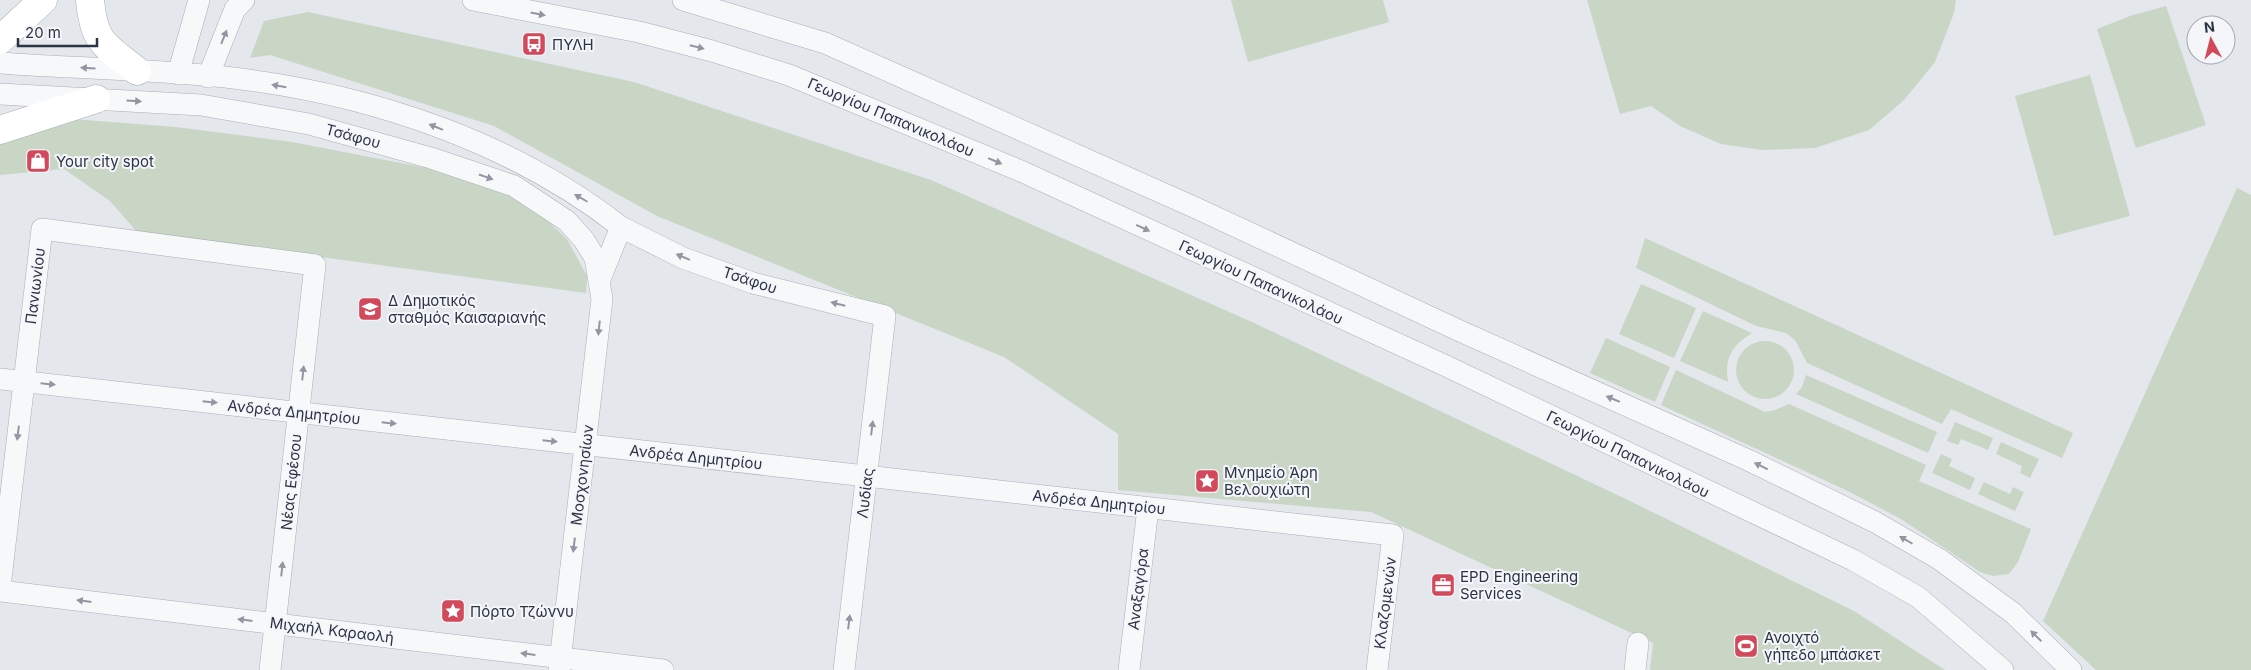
<svg xmlns="http://www.w3.org/2000/svg" width="2251" height="670" font-family="Inter,sans-serif">
<style>
.green{fill:#c9d6c5}
.lines{fill:none;stroke-linecap:round;stroke-linejoin:round}
.minor-casing{stroke:#a9aeb7;stroke-width:22}
.secondary-casing{stroke:#a9aeb7;stroke-width:29}
.minor{stroke:#f7f8fa;stroke-width:21}
.secondary{stroke:#fff;stroke-width:28}
.oneway{fill:#9196a0}
.labels{text-anchor:middle;dominant-baseline:central;stroke-width:4;stroke-linejoin:round;paint-order:stroke}
.poi-label{font-size:15px;fill:#2b3445;stroke:#f4f6f9;text-anchor:start}
.street-label{font-size:15px;fill:#2b3445;stroke:#f4f6f9}
</style>
<rect width="100%" height="100%" fill="#e4e7ec"/>
<path class="green" d="M 1231,0 L 1383,0 L 1389,22 L 1248,62 Z
M 1587,0 L 1956,0 L 1954,13 L 1935,62 L 1904,100 L 1869,130 L 1815,148 L 1762,150 L 1721,144 L 1680,126 L 1651,106 L 1620,114 Z
M 2166,6 L 2206,125 L 2136,148 L 2097,29 L 2130,16 Z
M 308,12 L 634,82 L 931,180 L 1252,322 L 1632,502 L 1854,611 L 1945,670 L 1650,670 L 1653,643 L 1371,512 L 1118,490 L 1118,434 L 1004,357 L 657,216 L 494,126 L 270,55 L 250,58 L 264,21 Z
M 2090,75 L 2130,216 L 2054,236 L 2015,96 Z
M 72,119 L 176,127 L 292,142 L 458,174 L 501,189 L 537,211 L 567,239 L 587,276 L 586,293 L 137,232 L 110,201 L 64,169 L 0,175 L 0,138 Z
M 2237,188 L 2251,195 L 2251,670 L 2096,670 L 2043,621 Z
M 1645,238 L 2073,433 L 2062,458 L 1951,409 L 1942,424 L 1807,363 L 1795,340 L 1786,333 L 1756,326 L 1636,268 Z
M 1641,284 L 1696,308 L 1674,358 L 1619,334 Z
M 1703,311 L 1752,333 C 1732,346 1724,357 1728,382 L 1680,361 Z
M 1606,338 L 1670,367 L 1655,402 L 1590,373 Z
M1736 370a29 29 0 1 1 58 0a29 29 0 1 1-58 0Z
M 1676,370 L 1765,412 L 1775,410 L 1789,404 L 1926,465 L 1919,481 L 2031,529 L 2018,562 L 2009,574 L 1993,576 L 1980,572 L 1901,519 L 1850,492 L 1661,405 Z
M 1806,375 L 1937,432 L 1928,453 L 1796,394 L 1802,387 Z
M 1955,422 L 1993,438 L 1988,450 L 1961,439 L 1958,445 L 1947,441 Z
M 2001,442 L 2039,459 L 2030,478 L 2020,473 L 2022,466 L 1996,454 Z
M 1941,454 L 1952,459 L 1949,466 L 1975,478 L 1970,490 L 1932,473 Z
M 1984,482 L 2010,494 L 2013,487 L 2024,492 L 2015,511 L 1978,494 Z"/>
<g class="lines">
<defs>
<path id="minor" d="M 473,0 L 639,32 L 712,51 L 789,75 L 1023,172 L 1444,365 L 1853,560 L 1918,597 L 2003,670
M 683,0 L 825,43 L 1196,208 L 1460,331 L 1748,460 L 1875,522 L 1939,559 L 2013,613 L 2071,670
M 0,63 C 80,69 162,69 241,79 C 375,96 514,143 621,227
M 178,74 L 199,0
M 208,77 L 235,9 L 244,0
M 0,94 L 201,105 L 309,124 L 431,158 L 514,186 L 567,221 L 584,240 L 595,258 L 602,299 L 559,670
M 600,279 L 621,227 L 683,258 L 753,283 L 885,316 L 844,670
M 0,379 L 1393,535 L 1377,670
M 0,587 L 42,229 L 315,265 L 270,670
M 0,591 L 663,670
M 1129,670 L 1148,508
M 1635,670 L 1638,643"/>
<path id="secondary" d="M 90,0 C 94,44 105,45 137,71
M 0,40 L 43,0
M 0,130 L 96,99"/>
</defs>
<use href="#minor" class="minor-casing"/>
<use href="#secondary" class="secondary-casing"/>
<use href="#minor" class="minor"/>
<use href="#secondary" class="secondary"/>
</g>
<defs><path id="oneway-solid" d="M-6-.8H1V-3.2L6.5 0L1 3.2V.8H-6Z" transform="scale(1.25)"/></defs>
<g class="oneway">
<use href="#oneway-solid" transform="translate(538 14) rotate(11)"/>
<use href="#oneway-solid" transform="translate(224 37) rotate(-68)"/>
<use href="#oneway-solid" transform="translate(697 47) rotate(14)"/>
<use href="#oneway-solid" transform="translate(88 68) rotate(-177)"/>
<use href="#oneway-solid" transform="translate(279 86) rotate(-170)"/>
<use href="#oneway-solid" transform="translate(134 101) rotate(3)"/>
<use href="#oneway-solid" transform="translate(436 127) rotate(-158)"/>
<use href="#oneway-solid" transform="translate(995 161) rotate(23)"/>
<use href="#oneway-solid" transform="translate(486 177) rotate(19)"/>
<use href="#oneway-solid" transform="translate(581 198) rotate(-150)"/>
<use href="#oneway-solid" transform="translate(1143 228) rotate(25)"/>
<use href="#oneway-solid" transform="translate(683 257) rotate(-157)"/>
<use href="#oneway-solid" transform="translate(838 304) rotate(-166)"/>
<use href="#oneway-solid" transform="translate(599 328) rotate(96)"/>
<use href="#oneway-solid" transform="translate(303 373) rotate(-84)"/>
<use href="#oneway-solid" transform="translate(48 384) rotate(6)"/>
<use href="#oneway-solid" transform="translate(1613 399) rotate(-157)"/>
<use href="#oneway-solid" transform="translate(210 402) rotate(6)"/>
<use href="#oneway-solid" transform="translate(389 423) rotate(6)"/>
<use href="#oneway-solid" transform="translate(872 428) rotate(-83)"/>
<use href="#oneway-solid" transform="translate(18 433) rotate(97)"/>
<use href="#oneway-solid" transform="translate(550 441) rotate(6)"/>
<use href="#oneway-solid" transform="translate(1761 466) rotate(-154)"/>
<use href="#oneway-solid" transform="translate(1906 540) rotate(-150)"/>
<use href="#oneway-solid" transform="translate(574 545) rotate(97)"/>
<use href="#oneway-solid" transform="translate(282 569) rotate(-84)"/>
<use href="#oneway-solid" transform="translate(84 601) rotate(-173)"/>
<use href="#oneway-solid" transform="translate(245 620) rotate(-173)"/>
<use href="#oneway-solid" transform="translate(849 622) rotate(-83)"/>
<use href="#oneway-solid" transform="translate(2036 636) rotate(-136)"/>
<use href="#oneway-solid" transform="translate(528 654) rotate(-173)"/>
</g>
<defs>
<symbol id="bus-square" viewBox="-11 -11 22 22"><rect x="-9" y="-9" width="18" height="18" rx="4" fill="#d1495b" stroke="#f4f6f9"/><path d="M-5-6H5V4H4V6H2V4H-2V6H-4V4H-5ZM-3.5-4V0h7V-4ZM-3.5 1.2v1.5H-2V1.2ZM2 1.2v1.5H3.5V1.2Z" fill="#fff"/></symbol>
<symbol id="shop-square" viewBox="-11 -11 22 22"><rect x="-9" y="-9" width="18" height="18" rx="4" fill="#d1495b" stroke="#f4f6f9"/><path d="M-5-2.5h2.3a2.7 3.5 0 0 1 5.4 0H5L5.5 6h-11ZM-1.5-2.5h3a1.5 2.3 0 0 0-3 0Z" fill="#fff"/></symbol>
<symbol id="school-square" viewBox="-11 -11 22 22"><rect x="-9" y="-9" width="18" height="18" rx="4" fill="#d1495b" stroke="#f4f6f9"/><path d="M0-5L7-2L0 1L-7-2ZM-4 1L0 2.5L4 1V4Q0 6-4 4Z" fill="#fff"/></symbol>
<symbol id="sight-square" viewBox="-11 -11 22 22"><rect x="-9" y="-9" width="18" height="18" rx="4" fill="#d1495b" stroke="#f4f6f9"/><path d="M0-6L1.8-2.2L6-1.7L2.9 1.2L3.7 5.4L0 3.3L-3.7 5.4L-2.9 1.2L-6-1.7L-1.8-2.2Z" fill="#fff"/></symbol>
<symbol id="office-square" viewBox="-11 -11 22 22"><rect x="-9" y="-9" width="18" height="18" rx="4" fill="#d1495b" stroke="#f4f6f9"/><path d="M-6-3h4V-5.5h4V-3h4V5H-6ZM-1-4.5V-3h2v-1.5ZM-6 0V1H6V0Z" fill="#fff"/></symbol>
<symbol id="stadium-square" viewBox="-11 -11 22 22"><rect x="-9" y="-9" width="18" height="18" rx="4" fill="#d1495b" stroke="#f4f6f9"/><path d="M0-5a6.5 5 0 1 0 0 10a6.5 5 0 1 0 0-10ZM-3.5-1.8h7v3.6h-7Z" fill="#fff"/></symbol>
</defs>
<g fill-rule="evenodd">
<use href="#bus-square" x="520" y="30" width="28" height="28"/>
<use href="#shop-square" x="24" y="147" width="28" height="28"/>
<use href="#school-square" x="356" y="295" width="28" height="28"/>
<use href="#sight-square" x="1193" y="467" width="28" height="28"/>
<use href="#office-square" x="1429" y="571" width="28" height="28"/>
<use href="#sight-square" x="439" y="597" width="28" height="28"/>
<use href="#stadium-square" x="1732" y="632" width="28" height="28"/>
</g>
<g class="labels">
<g class="poi-label">
<text x="552" y="44">ΠΥΛΗ</text>
<text x="56" y="161">Your city spot</text>
<text x="388" y="300">Δ Δημοτικός<tspan x="388" dy="17">σταθμός Καισαριανής</tspan></text>
<text x="1224" y="472">Μνημείο Άρη<tspan x="1224" dy="17">Βελουχιώτη</tspan></text>
<text x="1460" y="576">EPD Engineering<tspan x="1460" dy="17">Services</tspan></text>
<text x="470" y="611">Πόρτο Τζώννυ</text>
<text x="1764" y="637">Ανοιχτό<tspan x="1764" dy="17">γήπεδο μπάσκετ</tspan></text>
</g>
<g class="street-label">
<text transform="translate(891 117) rotate(23)">Γεωργίου Παπανικολάου</text>
<text transform="translate(353 136) rotate(15)">Τσάφου</text>
<text transform="translate(750 280) rotate(18)">Τσάφου</text>
<text transform="translate(1261 282) rotate(25)">Γεωργίου Παπανικολάου</text>
<text transform="translate(35 286) rotate(-83)">Πανιωνίου</text>
<text transform="translate(294 412) rotate(6)">Ανδρέα Δημητρίου</text>
<text transform="translate(1628 454) rotate(26)">Γεωργίου Παπανικολάου</text>
<text transform="translate(696 457) rotate(6)">Ανδρέα Δημητρίου</text>
<text transform="translate(582 475) rotate(-83)">Μοσχονησίων</text>
<text transform="translate(291 482) rotate(-84)">Νέας Εφέσου</text>
<text transform="translate(865 493) rotate(-83)">Λυδίας</text>
<text transform="translate(1099 502) rotate(6)">Ανδρέα Δημητρίου</text>
<text transform="translate(1138 589) rotate(-83)">Αναξαγόρα</text>
<text transform="translate(1385 603) rotate(-83)">Κλαζομενών</text>
<text transform="translate(332 630) rotate(7)">Μιχαήλ Καραολή</text>
</g>
</g>
<g transform="translate(2211 40) rotate(353)"><circle r="24" fill="#f4f6f9" stroke="#a4a8b1"/>
<path d="M0-4L9 19L0 12L-9 19Z" fill="#d1495b"/>
<text y="-8" font-size="14" font-weight="bold" text-anchor="middle" fill="#2b3445">N</text>
</g>
<path d="M18 38v8h79v-8" fill="none" stroke="#2b3445" stroke-width="2.5"/>
<text x="25" y="38" font-size="15" fill="#2b3445" stroke="#f4f6f9" stroke-width="4" paint-order="stroke">20 m</text>
</svg>
